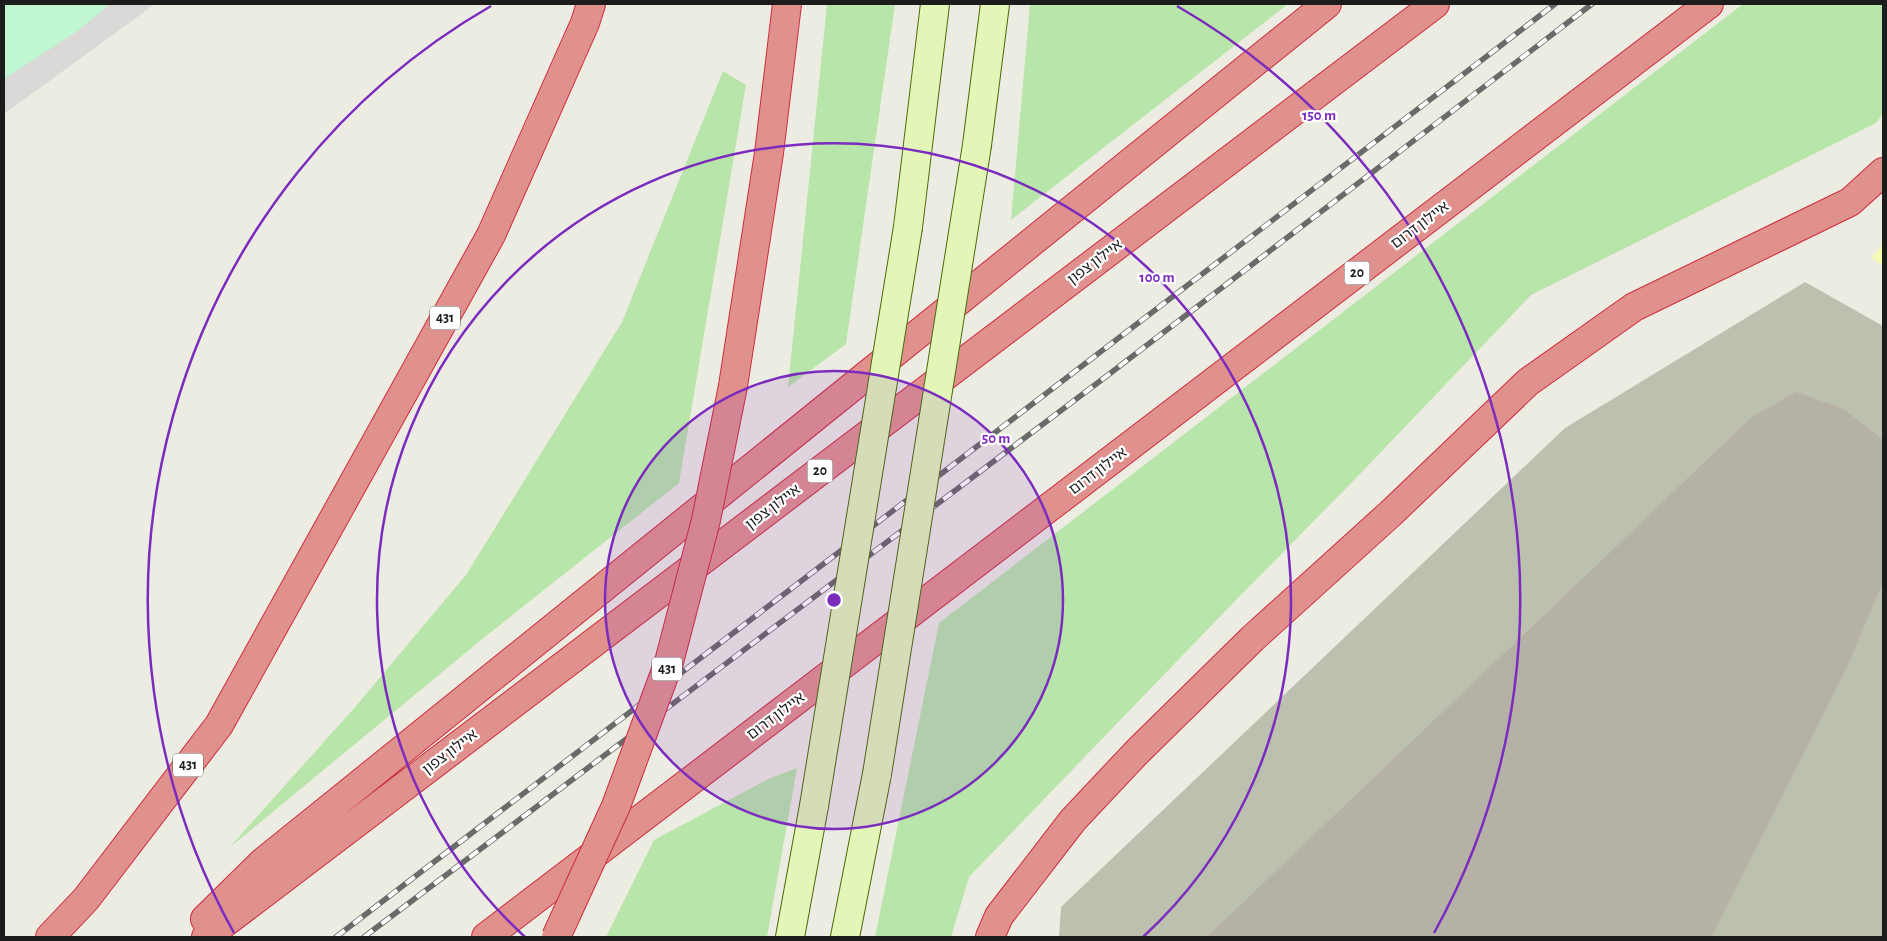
<svg xmlns="http://www.w3.org/2000/svg" width="1887" height="941" font-family="'Alegreya Sans','Noto Sans Hebrew',sans-serif">
<style>
.residential{fill:#dad9d8}
.construction{fill:#bcc0ae}
.grass{fill:#b8e5a9}
.sand{fill:#f7fab2}
.park{fill:#c0f6d1}
.building{fill:#b6b1a7;stroke:#bdb5a5}
.lines{fill:none;stroke-linecap:round;stroke-linejoin:round}
.secondary-casing{stroke:#496b0a;stroke-width:30}
.highway-casing{stroke:#cc2d3d;stroke-width:30}
.secondary{stroke:#e3f5b7;stroke-width:28}
.highway{stroke:#e1918d;stroke-width:28}
.rail-casing{stroke:#6a6a6a;stroke-width:5.5}
.rail{stroke:#fff;stroke-width:4;stroke-dasharray:11;stroke-linecap:butt}
.secondary-bridge-casing{stroke:#496b0a;stroke-width:30;stroke-linecap:butt}
.highway-bridge-casing{stroke:#cc2d3d;stroke-width:30;stroke-linecap:butt}
.secondary-bridge{stroke:#e3f5b7;stroke-width:28}
.highway-bridge{stroke:#e1918d;stroke-width:28}
.ring{fill:none;stroke:#7b2cbf;stroke-width:2.5}
.labels{text-anchor:middle;dominant-baseline:central;stroke-width:4.5;stroke-linejoin:round;paint-order:stroke}
.shield{fill:#fff;stroke:#606060;stroke-width:1}
.shield-label{font-size:14px;font-weight:bold;fill:#1c1c1c}
.street-label{font-size:15px;fill:#1c1c1c;stroke:#fff}
.centre{fill:#7b2cbf;stroke:#fff;stroke-width:2.5}
.ring-label{font-size:15px;text-anchor:middle;font-weight:bold;fill:#7b2cbf;stroke:#fff;stroke-width:4.5;stroke-linejoin:round;paint-order:stroke}
</style>
<rect width="100%" height="100%" fill="#edece2"/>
<path class="residential" d="M 4,4 L 155,4 L 4,114 Z"/>
<path class="construction" d="M 1805,282 L 1883,326 L 1883,937 L 1059,937 L 1061,907 L 1565,428 Z"/>
<path class="grass" d="M 827,4 L 895,4 L 846,344 L 788,387 Z
M 1030,4 L 1288,4 L 1011,220 Z
M 1743,4 L 1883,4 L 1883,114 L 1876,123 L 1531,295 L 1360,474 L 1235,601 L 969,877 L 951,937 L 875,937 L 939,623 Z
M 723,71 L 746,85 L 679,483 L 486,636 L 229,848 L 356,706 L 466,575 L 622,322 Z
M 797,768 L 767,937 L 606,937 L 654,840 L 768,779 Z"/>
<path class="sand" d="M 1883,243 L 1883,266 L 1872,258 Z"/>
<path class="park" d="M 4,4 L 110,4 L 79,30 L 4,79 Z"/>
<path class="building" d="M 1796,392 L 1843,409 L 1883,440 L 1883,581 L 1847,667 L 1711,937 L 1207,937 L 1752,417 Z"/>
<g class="lines">
<defs>
<path id="secondary" d="M 977,145 L 995,4
M 908,227 L 935,4
M 790,937 L 814,806
M 845,937 L 877,774"/>
<path id="highway" d="M 733,386 L 769,153 L 787,4
M 205,919 L 263,862 L 1327,4
M 50,937 L 86,899 L 219,725 L 491,235 L 585,23 L 591,4
M 206,937 L 1435,4
M 486,937 L 1709,4
M 990,937 L 999,916 L 1073,820 L 1137,752 L 1253,638 L 1390,514 L 1528,382 L 1634,307 L 1850,202 L 1883,172"/>
</defs>
<use href="#secondary" class="secondary-casing"/>
<use href="#highway" class="highway-casing"/>
<use href="#secondary" class="secondary"/>
<use href="#highway" class="highway"/>
<defs>
<path id="rail" d="M 336,937 L 1555,4
M 364,937 L 1108,375 L 1592,4"/>
</defs>
<use href="#rail" class="rail-casing"/>
<use href="#rail" class="rail"/>
<defs>
<path id="secondary-bridge" d="M 877,774 L 977,145
M 814,806 L 908,227"/>
<path id="highway-bridge" d="M 556,937 L 616,806 L 669,662 L 706,520 L 733,386"/>
</defs>
<use href="#secondary-bridge" class="secondary-bridge-casing"/>
<use href="#highway-bridge" class="highway-bridge-casing"/>
<use href="#secondary-bridge" class="secondary-bridge"/>
<use href="#highway-bridge" class="highway-bridge"/>
</g>
<circle cx="834" cy="600" r="229" fill="#7b2cbf" fill-opacity=".12"/>
<g class="ring">
<circle cx="834" cy="600" r="229"/>
<path d="M525 937A457 457 0 1 1 1143 937"/>
<path d="M234 933A686 686 0 0 1 491 6M1177 6A686 686 0 0 1 1434 933"/>
</g>
<g class="labels">
<g class="shield">
<rect x="1344.5" y="261.5" width="25" height="23" rx="4"/>
<rect x="430" y="306.5" width="30" height="23" rx="4"/>
<rect x="807.5" y="459.5" width="25" height="23" rx="4"/>
<rect x="652" y="657.5" width="30" height="23" rx="4"/>
<rect x="173" y="753.5" width="30" height="23" rx="4"/>
</g>
<g class="shield-label">
<text x="1357" y="273">20</text>
<text x="445" y="318">431</text>
<text x="820" y="471">20</text>
<text x="667" y="669">431</text>
<text x="188" y="765">431</text>
</g>
<g class="street-label">
<text transform="translate(1420 225) rotate(-37)">איילון דרום</text>
<text transform="translate(1095 262) rotate(-37)">איילון צפון</text>
<text transform="translate(1098 471) rotate(-37)">איילון דרום</text>
<text transform="translate(773 507) rotate(-37)">איילון צפון</text>
<text transform="translate(776 716) rotate(-37)">איילון דרום</text>
<text transform="translate(450 752) rotate(-37)">איילון צפון</text>
</g>
</g>
<circle cx="834" cy="600" r="8" class="centre"/>
<g class="ring-label">
<text x="1319" y="120">150 m</text>
<text x="1157" y="282">100 m</text>
<text x="996" y="443">50 m</text>
</g>
<rect width="1887" height="941" fill="none" stroke="#1c1c1c" stroke-width="10"/>
</svg>
